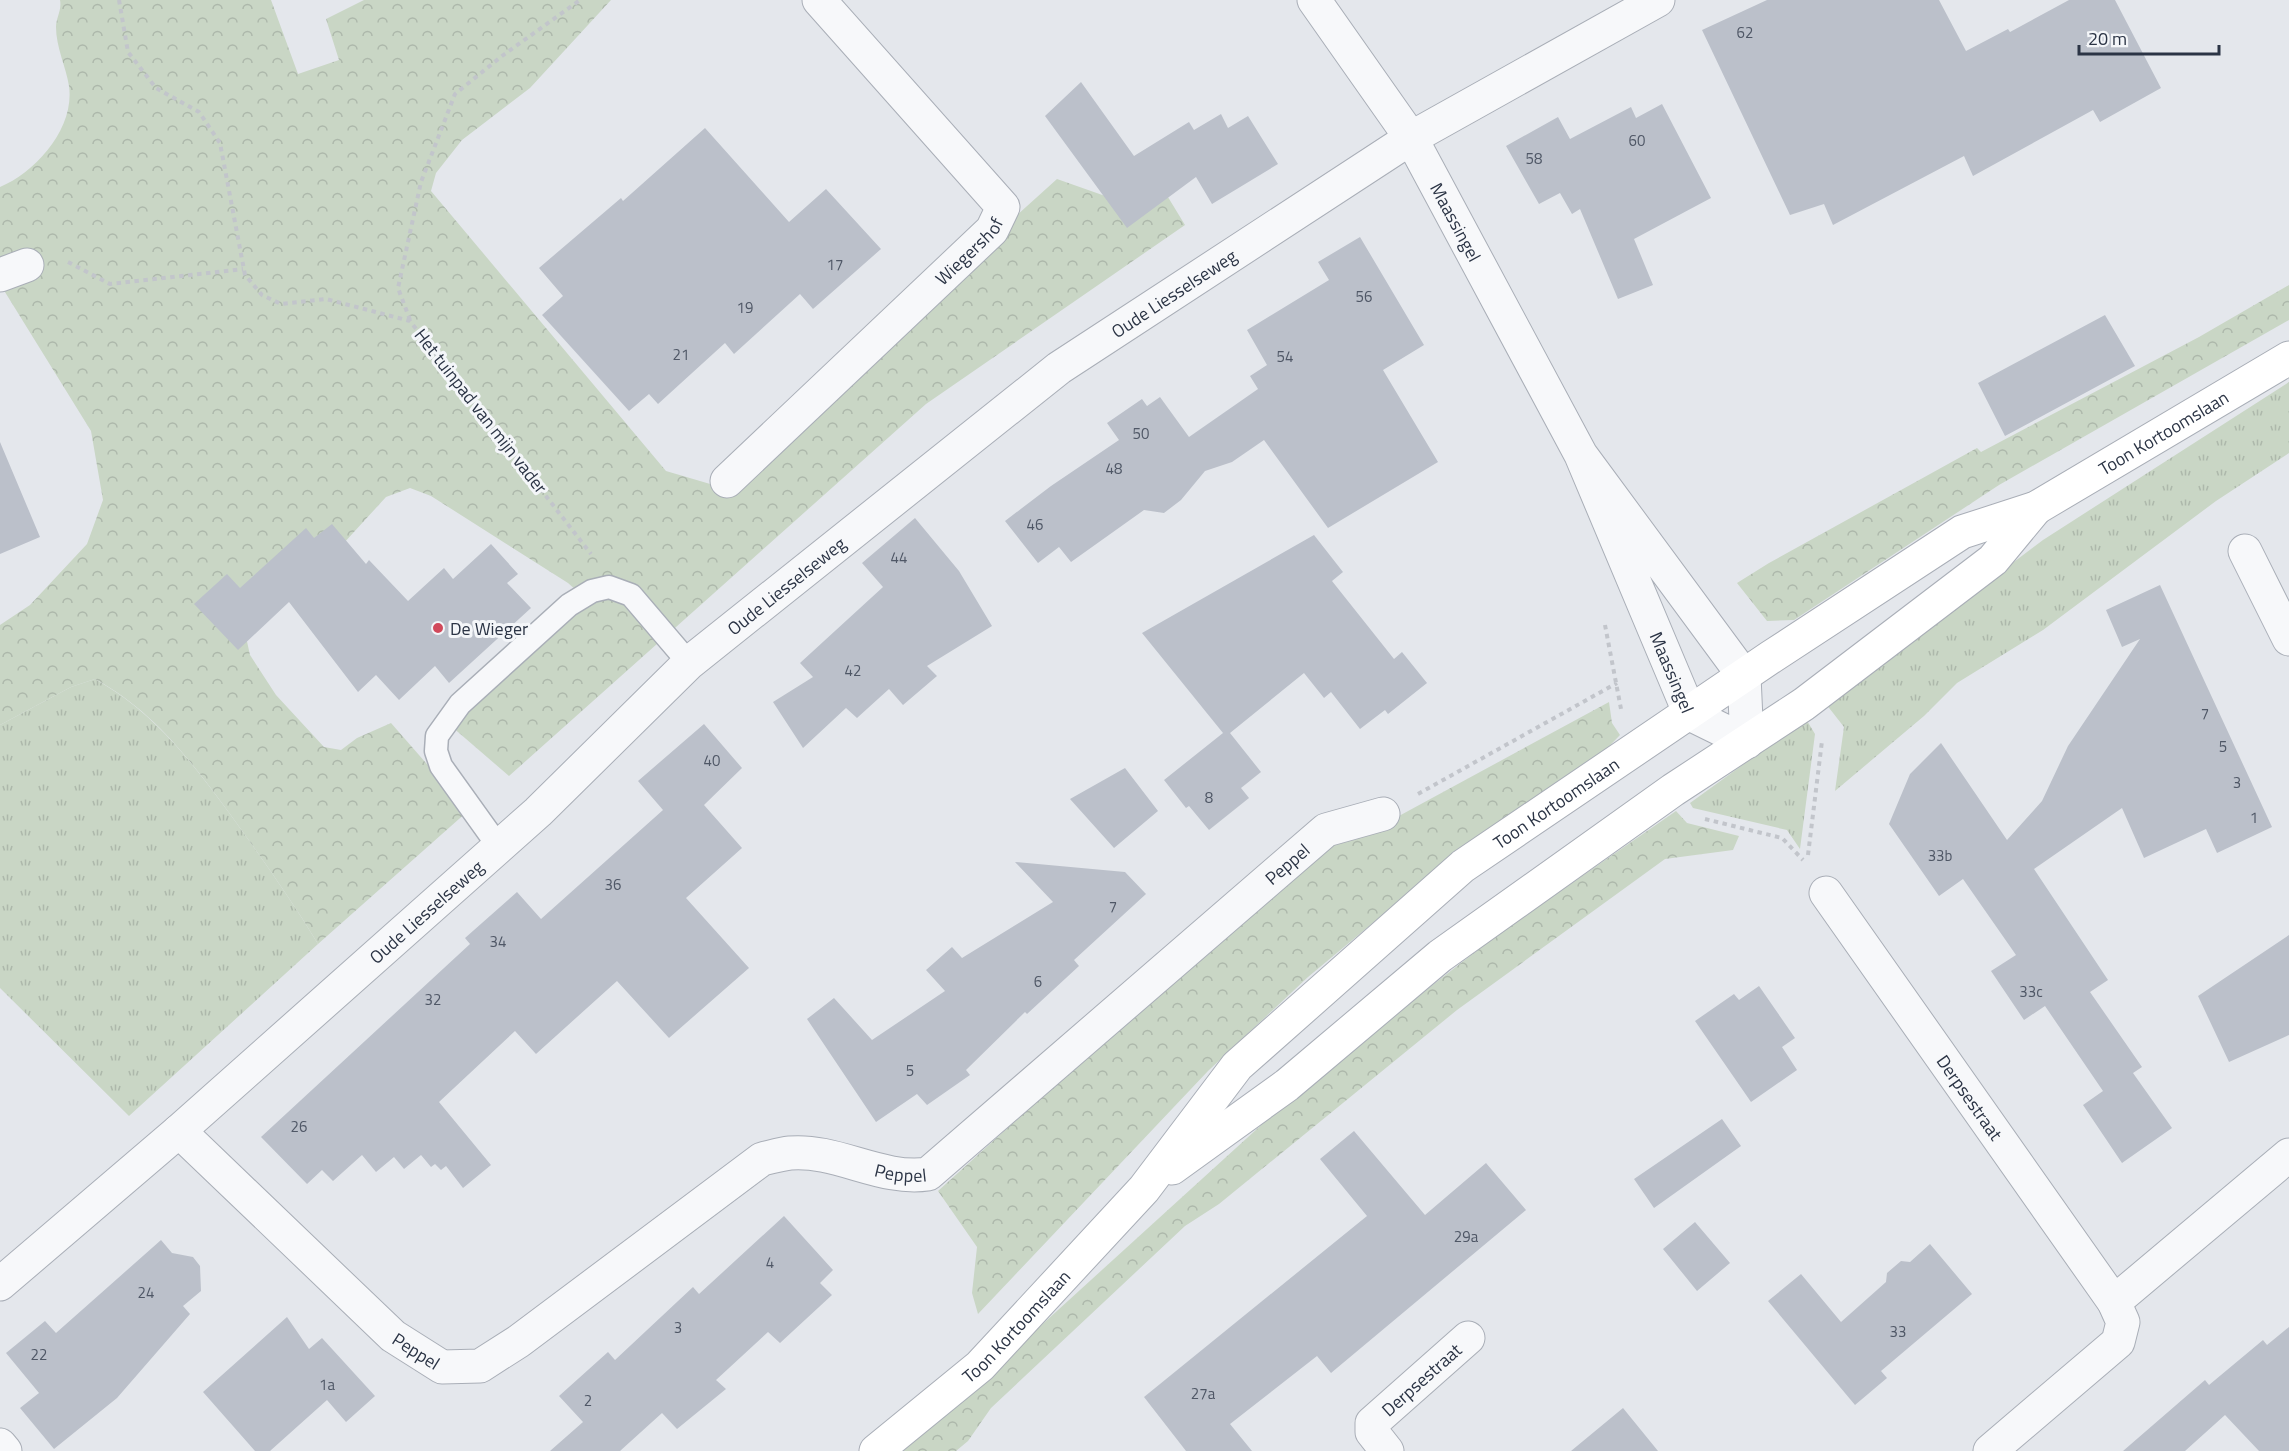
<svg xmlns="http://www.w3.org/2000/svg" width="2289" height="1451" font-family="'Titillium Web',sans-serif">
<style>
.grass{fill:url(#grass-tufts)}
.forest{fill:url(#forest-crowns)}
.building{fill:#bbc0ca}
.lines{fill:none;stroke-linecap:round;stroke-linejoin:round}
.lane-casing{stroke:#a9aeb7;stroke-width:25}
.street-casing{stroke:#a9aeb7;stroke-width:35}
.secondary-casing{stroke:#a9aeb7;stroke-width:35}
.path{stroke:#c2c5cb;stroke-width:4;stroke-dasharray:4.5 4.5;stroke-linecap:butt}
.lane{stroke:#f7f8fa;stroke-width:22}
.street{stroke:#f7f8fa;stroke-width:33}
.secondary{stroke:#fff;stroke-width:33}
.poi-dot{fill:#d1495b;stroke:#f4f6f9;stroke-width:2}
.labels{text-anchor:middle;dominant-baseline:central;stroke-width:6;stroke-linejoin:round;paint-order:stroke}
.number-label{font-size:15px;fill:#4f5766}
.street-label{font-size:18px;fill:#2b3445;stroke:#f4f6f9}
.poi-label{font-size:18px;fill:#2b3445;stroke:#f4f6f9;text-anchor:start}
</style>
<defs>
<pattern id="grass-tufts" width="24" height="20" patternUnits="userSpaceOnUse" patternTransform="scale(1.5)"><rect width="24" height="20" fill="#c9d6c5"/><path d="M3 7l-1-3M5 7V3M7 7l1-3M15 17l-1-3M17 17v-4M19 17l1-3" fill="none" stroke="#adb8ab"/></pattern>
<pattern id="forest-crowns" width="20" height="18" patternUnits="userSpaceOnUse" patternTransform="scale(1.5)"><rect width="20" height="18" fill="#c9d6c5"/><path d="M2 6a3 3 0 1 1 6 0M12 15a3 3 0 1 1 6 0" fill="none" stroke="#adb8ab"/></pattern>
</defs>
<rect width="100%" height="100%" fill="#e4e7ec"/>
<path class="grass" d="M 2289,382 L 2289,453 L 2216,501 L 2043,630 L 1957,683 L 1924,716 L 1835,791 L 1844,727 L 1826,704 L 2043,540 Z
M 95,679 C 155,713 190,760 230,814 C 261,857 291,899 318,944 L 129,1116 L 0,988 L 0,725 L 71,687 Z
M 1806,719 L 1815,734 L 1800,849 L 1787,830 L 1693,808 L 1690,803 Z"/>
<path class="forest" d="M 60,0 L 271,0 L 298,74 L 339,60 L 326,19 L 364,0 L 611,0 L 530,88 L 462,140 L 436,173 L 431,191 L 666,471 L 717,486 L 1057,179 L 1125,203 L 1160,184 L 1185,225 L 926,404 L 509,776 L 451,726 L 577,591 L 568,583 L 431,496 L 410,488 L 386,497 L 310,580 L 246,637 L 250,655 L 276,695 L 324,747 L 341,750 L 357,738 L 391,723 L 468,811 L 318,944 C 291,899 261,857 230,814 C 190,760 155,712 95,679 L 71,687 L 0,725 L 0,625 L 30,605 L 87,544 L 103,500 L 91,431 L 0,284 L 0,187 C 36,172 75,128 69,86 C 66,67 56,47 56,27 C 56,18 62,10 60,0 Z
M 2289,285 L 2289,320 L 1999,485 L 1794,620 L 1767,621 L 1737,583 L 1769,563 L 1977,448 L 1981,452 L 2199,337 Z
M 1609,702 L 1612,723 L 1620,735 L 1595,761 L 1434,872 L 1308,977 L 1208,1071 L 978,1314 L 972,1293 L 977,1247 L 938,1191 L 1330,836 L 1369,836 L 1386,823 Z
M 1676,811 L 1687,823 L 1739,836 L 1733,850 L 1665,859 L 1457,1010 L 1219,1204 L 1185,1226 L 991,1408 L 968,1441 L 956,1451 L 903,1451 L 1313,1078 L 1497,935 Z"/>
<path class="building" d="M 1767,0 L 1939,0 L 1966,51 L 2008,29 L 2010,32 L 2069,0 L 2115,0 L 2161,88 L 2100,122 L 2093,110 L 1973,176 L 1964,156 L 1833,225 L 1824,204 L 1790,215 L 1702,30 Z
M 1081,82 L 1134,156 L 1189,122 L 1194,130 L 1221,114 L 1228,128 L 1248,116 L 1278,164 L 1212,204 L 1196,177 L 1127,228 L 1045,116 Z
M 1662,104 L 1711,198 L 1634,239 L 1653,285 L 1618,299 L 1580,209 L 1572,214 L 1560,193 L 1539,204 L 1506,146 L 1558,117 L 1570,139 L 1631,107 L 1636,118 Z
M 705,128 L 789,222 L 826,189 L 881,249 L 813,309 L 800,294 L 734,354 L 725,343 L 658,404 L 649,394 L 629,411 L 542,315 L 563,296 L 539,268 L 621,198 L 623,201 Z
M 1360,237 L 1424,345 L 1383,370 L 1438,462 L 1328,528 L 1264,440 L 1232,462 L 1205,471 L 1181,500 L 1164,513 L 1144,510 L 1071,562 L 1059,547 L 1038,563 L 1005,521 L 1051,486 L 1119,440 L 1107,423 L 1142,399 L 1147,406 L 1160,397 L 1189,437 L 1258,389 L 1250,376 L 1267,365 L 1247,330 L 1329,280 L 1318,262 Z
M 2105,315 L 2135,366 L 2005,436 L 1978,383 Z
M 0,442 L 40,537 L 0,554 Z
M 915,518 L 959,571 L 992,626 L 927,666 L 937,676 L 903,705 L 889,689 L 857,718 L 846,708 L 803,748 L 773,702 L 813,677 L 800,663 L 883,587 L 862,563 Z
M 332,524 L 366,564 L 369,560 L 408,601 L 444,568 L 453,579 L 491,544 L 518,574 L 507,583 L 531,608 L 449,683 L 435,666 L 399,700 L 376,675 L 358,692 L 289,602 L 238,650 L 194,604 L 227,574 L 240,588 L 306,528 L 314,538 Z
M 1314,535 L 1343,572 L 1332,581 L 1394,659 L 1402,652 L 1427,683 L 1388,714 L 1385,710 L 1360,729 L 1331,692 L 1324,698 L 1304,673 L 1230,733 L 1261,772 L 1241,788 L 1249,798 L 1209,830 L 1189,806 L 1186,808 L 1164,780 L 1223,733 L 1142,633 Z
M 2160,585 L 2272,827 L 2217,853 L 2206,829 L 2144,858 L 2122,808 L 2034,869 L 2108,980 L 2090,992 L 2142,1067 L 2133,1073 L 2172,1128 L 2122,1163 L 2083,1105 L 2103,1091 L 2045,1006 L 2024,1020 L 1991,971 L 2016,955 L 1963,879 L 1939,896 L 1889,824 L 1910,774 L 1941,743 L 2007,840 L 2042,801 L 2068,746 L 2140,639 L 2122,647 L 2106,610 Z
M 704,724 L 742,768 L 704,805 L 742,848 L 686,898 L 749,968 L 669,1038 L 617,981 L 536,1054 L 515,1031 L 439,1102 L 491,1165 L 463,1188 L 446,1166 L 441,1170 L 435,1164 L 431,1167 L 421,1155 L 404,1169 L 394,1157 L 376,1172 L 362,1155 L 333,1181 L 322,1170 L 307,1184 L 261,1137 L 470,944 L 465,938 L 517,892 L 541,919 L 663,810 L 638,781 Z
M 1125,768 L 1158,811 L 1114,848 L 1070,799 Z
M 1015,862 L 1125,872 L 1146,894 L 1074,960 L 1079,966 L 1027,1014 L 1025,1012 L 966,1070 L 970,1075 L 927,1105 L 917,1094 L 876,1122 L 807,1019 L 834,998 L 872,1040 L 945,991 L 926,970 L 952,947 L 962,958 L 1053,902 Z
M 2289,935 L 2289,1035 L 2229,1062 L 2198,996 Z
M 1759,986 L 1795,1038 L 1782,1047 L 1797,1070 L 1751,1102 L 1695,1021 L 1734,994 L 1739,1000 Z
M 1722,1119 L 1741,1146 L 1654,1208 L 1634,1179 Z
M 1354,1131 L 1425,1215 L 1486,1163 L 1526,1210 L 1331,1373 L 1317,1356 L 1230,1424 L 1252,1451 L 1186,1451 L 1144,1397 L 1367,1216 L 1320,1159 Z
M 784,1216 L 833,1270 L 820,1283 L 832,1295 L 780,1343 L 768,1332 L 716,1380 L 726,1389 L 677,1429 L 662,1413 L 620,1451 L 550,1451 L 583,1422 L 559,1396 L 608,1352 L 615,1360 L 693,1287 L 699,1294 Z
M 1695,1222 L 1730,1263 L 1697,1291 L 1663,1249 Z
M 161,1240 L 172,1253 L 193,1257 L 200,1266 L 201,1291 L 183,1306 L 190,1314 L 117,1398 L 54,1449 L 20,1408 L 39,1393 L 6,1353 L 45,1321 L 56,1333 Z
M 1930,1244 L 1972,1294 L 1881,1371 L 1887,1378 L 1855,1405 L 1768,1301 L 1801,1274 L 1841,1322 L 1886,1282 L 1887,1273 L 1901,1261 L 1910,1262 Z
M 287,1317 L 309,1349 L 322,1338 L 375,1396 L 346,1422 L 327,1400 L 270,1451 L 255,1451 L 203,1392 Z
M 2289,1327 L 2289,1451 L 2259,1451 L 2225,1415 L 2185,1451 L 2123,1451 L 2205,1380 L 2209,1385 L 2263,1340 L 2267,1345 Z
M 1623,1408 L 1658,1451 L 1571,1451 Z"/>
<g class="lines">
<defs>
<path id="lane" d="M 499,847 L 441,766 L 436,751 L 437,736 L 460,704 L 569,605 L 592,591 L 609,587 L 631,595 L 689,663"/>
<g id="street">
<path id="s1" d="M 1314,0 L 1411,138 L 1581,455 L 1690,714 L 1747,742 L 1744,676 L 1581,455"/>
<path d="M 0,275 L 27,265"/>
<path id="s2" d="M 727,481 L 992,230 L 1003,207 L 819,0"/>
<path d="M 2245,551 L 2289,639"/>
<path id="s3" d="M 1826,893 L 2114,1302 L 2123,1322 L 2118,1342 L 1990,1451"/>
<path id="s4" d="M 179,1131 L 393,1336 L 442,1367 L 480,1366 L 519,1341 L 762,1159 C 771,1157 781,1154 790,1153 C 837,1149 881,1181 928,1174 L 1326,830 L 1383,814"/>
<path id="s5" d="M 0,1284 L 179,1131 L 538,812 L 689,663 L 1059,368 L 1411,138 L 1658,0"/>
<path d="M 2114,1302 L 2289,1155"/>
<path d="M 0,1445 L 5,1451"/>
<path id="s6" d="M 1387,1451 L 1372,1432 L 1372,1423 L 1468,1338"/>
</g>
<g id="secondary">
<path d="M 1172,1168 L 1287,1085 L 1440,956 L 1673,790 L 1804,704 L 1993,560 L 2036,508"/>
<path id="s7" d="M 876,1451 L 980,1366 L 1144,1189 L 1237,1066 L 1463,866 L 1771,657 L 1962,532 L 2036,508 L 2289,358"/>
</g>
</defs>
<use href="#lane" class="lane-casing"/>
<use href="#street" class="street-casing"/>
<use href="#secondary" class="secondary-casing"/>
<path class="path" d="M 119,0 L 128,52 L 156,88 L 199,112 L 220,143 L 245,275 L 262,295 L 281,304 L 326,299 L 410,321 L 591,554
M 68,262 L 110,284 L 243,269
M 410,320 L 398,288 L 421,182 L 455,94 L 502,56 L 580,0
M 1605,625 L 1621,709
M 1418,794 L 1617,683
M 1705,819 L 1782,838 L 1803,860
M 1808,855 L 1822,741"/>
<use href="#lane" class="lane"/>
<use href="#street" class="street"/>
<use href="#secondary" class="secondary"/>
</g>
<circle class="poi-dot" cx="438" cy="628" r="6"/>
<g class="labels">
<g class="number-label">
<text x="1745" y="32">62</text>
<text x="1637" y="140">60</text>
<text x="1534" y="158">58</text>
<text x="835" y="264">17</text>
<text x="1364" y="296">56</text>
<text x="745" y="307">19</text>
<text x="681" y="354">21</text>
<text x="1285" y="356">54</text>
<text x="1141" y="433">50</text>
<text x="1114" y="468">48</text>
<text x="1035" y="524">46</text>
<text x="899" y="557">44</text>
<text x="853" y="670">42</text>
<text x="2205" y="713">7</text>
<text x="2223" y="746">5</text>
<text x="712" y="760">40</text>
<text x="2237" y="782">3</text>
<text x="1209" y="797">8</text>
<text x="2254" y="817">1</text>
<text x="1940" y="855">33b</text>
<text x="613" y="884">36</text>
<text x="1113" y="906">7</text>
<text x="498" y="941">34</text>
<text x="1038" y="981">6</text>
<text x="2031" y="991">33c</text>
<text x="433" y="999">32</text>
<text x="910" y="1070">5</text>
<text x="299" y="1126">26</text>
<text x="1466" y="1236">29a</text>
<text x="770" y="1262">4</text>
<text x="146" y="1292">24</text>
<text x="678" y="1327">3</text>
<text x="1898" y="1331">33</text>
<text x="39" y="1354">22</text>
<text x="327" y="1384">1a</text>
<text x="1203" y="1393">27a</text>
<text x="588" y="1400">2</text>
</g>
<g class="street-label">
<text stroke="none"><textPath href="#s1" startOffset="264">Maassingel</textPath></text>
<text stroke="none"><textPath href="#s2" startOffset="334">Wiegershof</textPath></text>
<text stroke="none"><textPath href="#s5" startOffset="1538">Oude Liesselseweg</textPath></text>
<text transform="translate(481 411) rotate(52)">Het tuinpad van mijn vader</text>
<text stroke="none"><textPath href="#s7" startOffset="1658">Toon Kortoomslaan</textPath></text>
<text stroke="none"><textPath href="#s5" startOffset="1052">Oude Liesselseweg</textPath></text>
<text stroke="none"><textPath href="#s1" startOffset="764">Maassingel</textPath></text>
<text stroke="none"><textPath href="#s7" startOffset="944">Toon Kortoomslaan</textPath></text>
<text stroke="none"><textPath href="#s4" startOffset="1386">Peppel</textPath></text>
<text stroke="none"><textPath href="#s5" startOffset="566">Oude Liesselseweg</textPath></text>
<text stroke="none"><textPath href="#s3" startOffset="250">Derpsestraat</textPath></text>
<text stroke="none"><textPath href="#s4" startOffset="884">Peppel</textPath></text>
<text stroke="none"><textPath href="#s7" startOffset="188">Toon Kortoomslaan</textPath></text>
<text stroke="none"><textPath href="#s4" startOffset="324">Peppel</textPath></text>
<text stroke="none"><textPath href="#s6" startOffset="99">Derpsestraat</textPath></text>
</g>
<g class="poi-label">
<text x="450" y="628">De Wieger</text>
</g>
</g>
<path d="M2079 45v9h140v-9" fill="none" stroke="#2b3445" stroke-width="3"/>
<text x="2088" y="45" font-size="18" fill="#2b3445" stroke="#f4f6f9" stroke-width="4.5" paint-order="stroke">20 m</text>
</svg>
